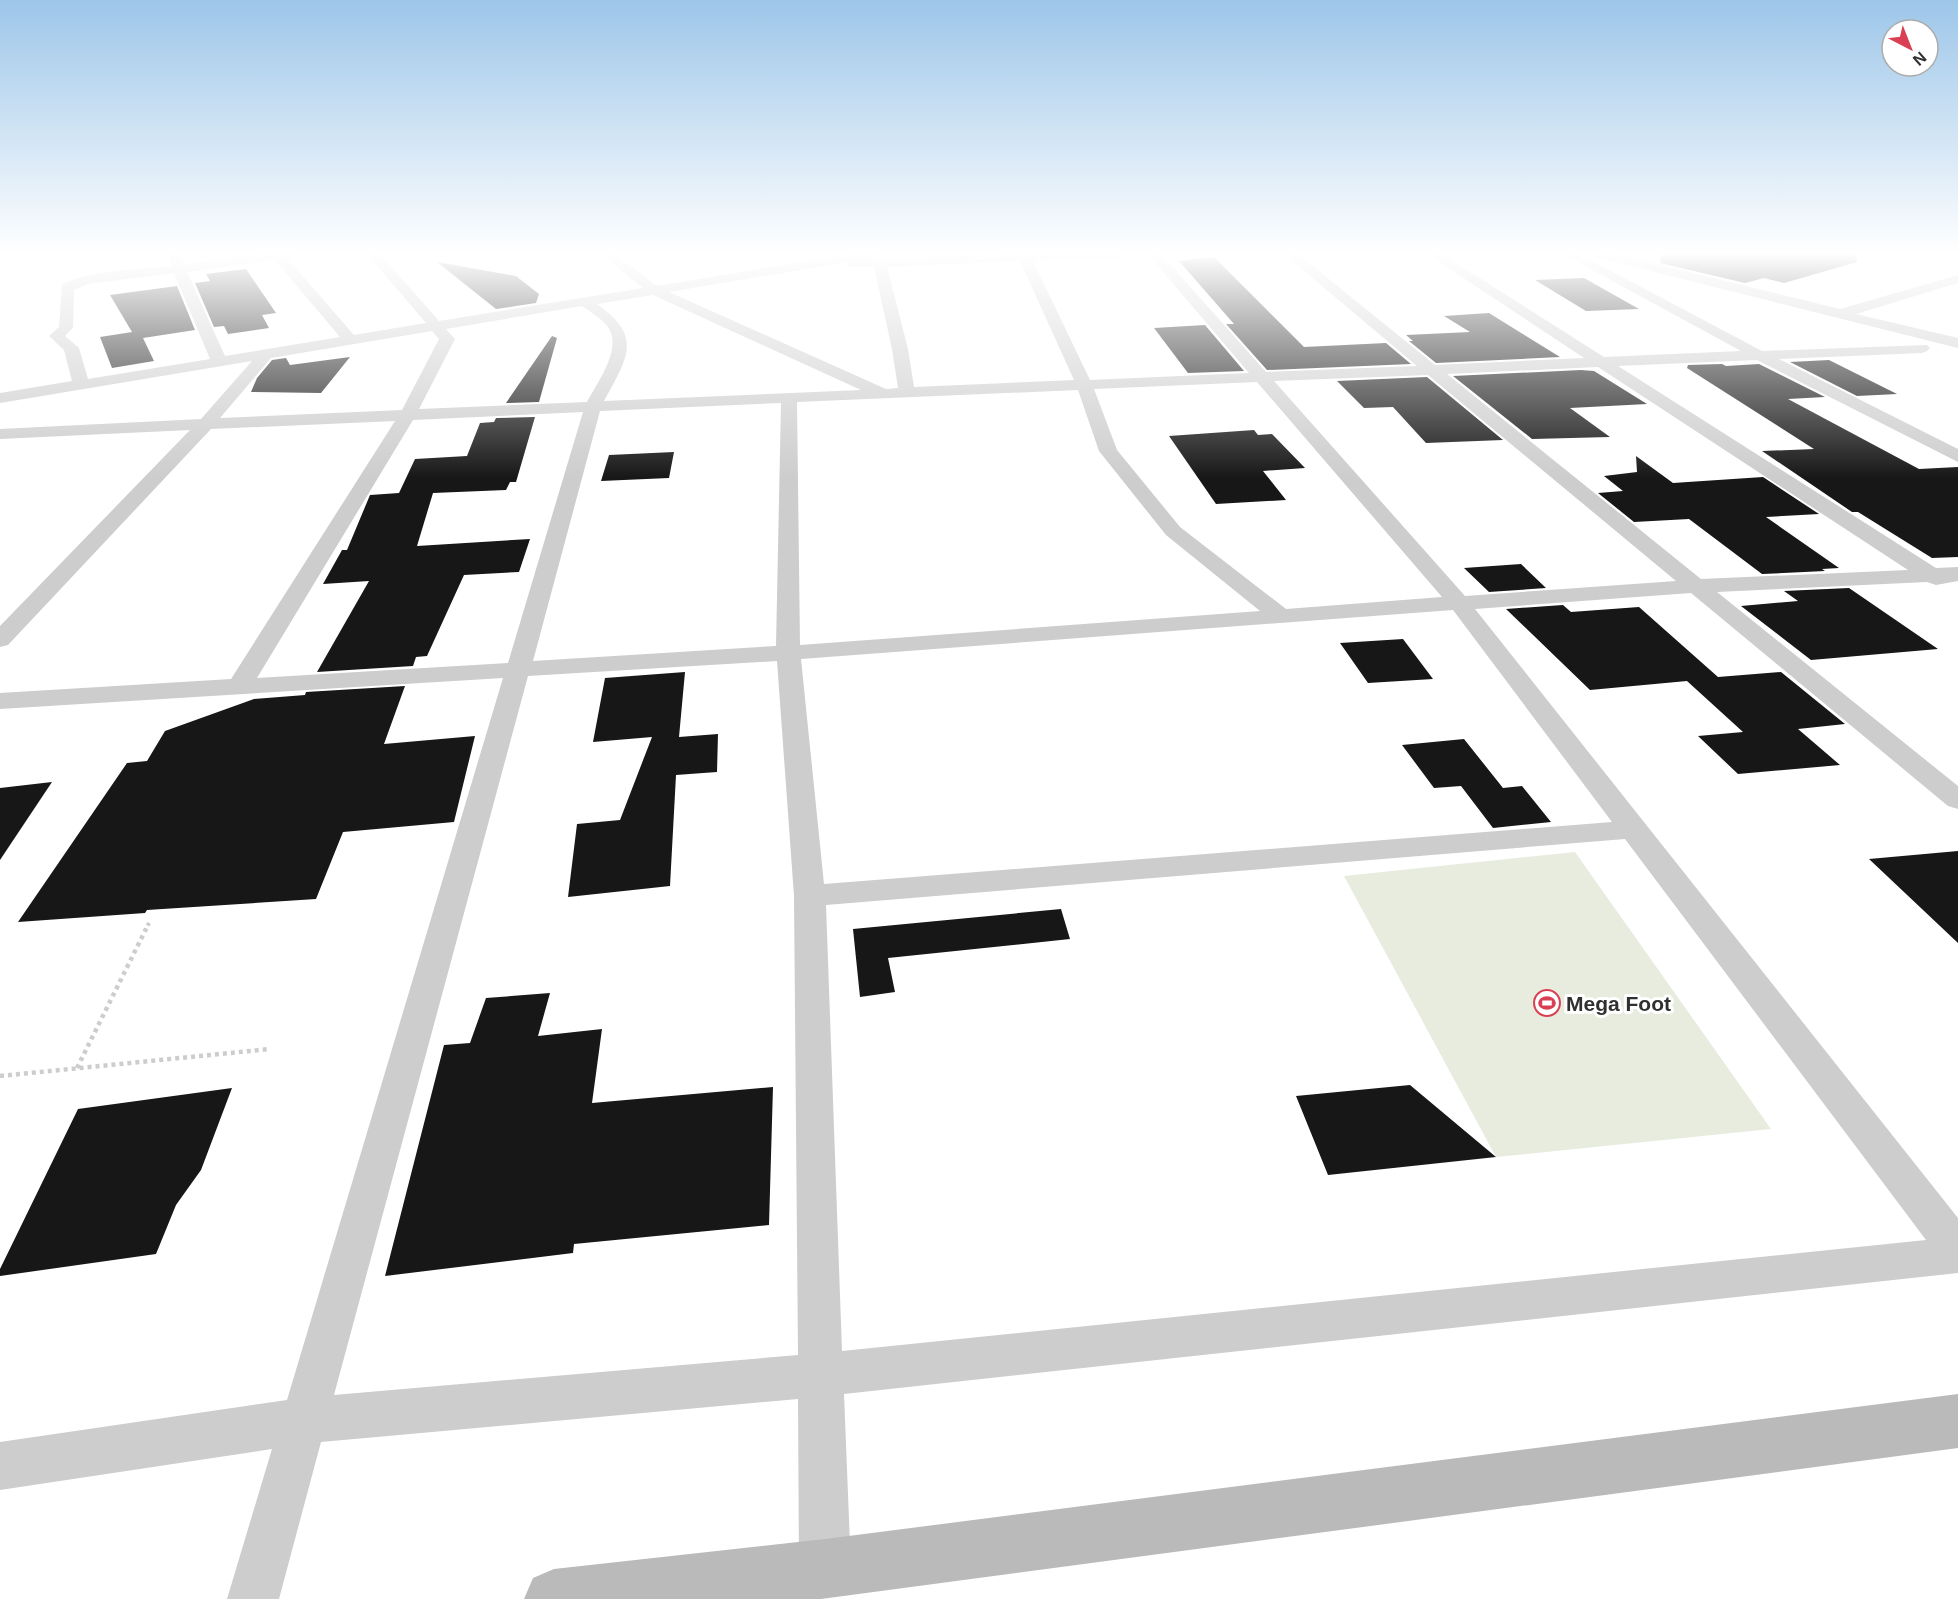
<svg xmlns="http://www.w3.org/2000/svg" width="1958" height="1599" font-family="Helvetica,sans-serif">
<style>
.green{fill:#e7ecdf}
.building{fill:#171717}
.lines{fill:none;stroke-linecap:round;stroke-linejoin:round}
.path-far1{stroke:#cdcdcd;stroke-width:4;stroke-dasharray:3 3;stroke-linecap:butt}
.path{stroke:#cdcdcd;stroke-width:4.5;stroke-dasharray:4 4;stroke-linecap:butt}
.minor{fill:#cdcdcd;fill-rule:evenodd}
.secondary{fill:#bababa;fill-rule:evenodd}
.labels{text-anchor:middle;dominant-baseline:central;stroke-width:6;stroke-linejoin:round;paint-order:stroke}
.near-poi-label{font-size:21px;font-weight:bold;fill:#303030;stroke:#fff;text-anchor:start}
</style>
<rect width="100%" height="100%" fill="#fff"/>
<path class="green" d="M 1575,852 L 1771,1129 L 1496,1157 L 1344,876 Z"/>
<path class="building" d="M 1661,254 L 1856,254 L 1857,262 L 1784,283 L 1764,278 L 1745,283 L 1660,263 Z
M 1214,257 L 1304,347 L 1386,343 L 1411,364 L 1267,370 L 1226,324 L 1234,324 L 1179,261 Z
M 437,262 L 516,276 L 539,294 L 536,303 L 496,309 Z
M 246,269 L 276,313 L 262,315 L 269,328 L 228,334 L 224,326 L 214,327 L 195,283 L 210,281 L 206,274 Z
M 1584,278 L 1639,309 L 1586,311 L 1535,280 Z
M 177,286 L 195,330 L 143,338 L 154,361 L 112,368 L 100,337 L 132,332 L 110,295 Z
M 1489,313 L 1560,357 L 1436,363 L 1409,341 L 1413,341 L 1406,335 L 1470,332 L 1444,316 Z
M 1205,325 L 1244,371 L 1188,373 L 1154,328 Z
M 552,336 L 557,338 L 539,402 L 506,403 Z
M 350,357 L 321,393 L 251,392 L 257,378 L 272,360 L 286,358 L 290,365 Z
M 1829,360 L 1897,394 L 1857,396 L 1790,362 Z
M 1722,364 L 1726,366 L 1759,364 L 1825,397 L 1788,399 L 1919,469 L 1958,467 L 1958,557 L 1932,558 L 1858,512 L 1852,512 L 1762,451 L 1814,449 L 1687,368 L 1688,365 Z
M 1581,370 L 1594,371 L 1647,404 L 1570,408 L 1610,437 L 1532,439 L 1453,376 Z
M 1427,377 L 1503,440 L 1426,443 L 1393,407 L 1364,408 L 1337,381 Z
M 535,417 L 516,482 L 510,482 L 506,490 L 433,493 L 417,546 L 530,539 L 519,572 L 464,575 L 427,656 L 416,657 L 413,666 L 317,672 L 369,581 L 323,584 L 342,550 L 347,550 L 370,495 L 399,493 L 415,459 L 467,456 L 480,423 L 494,422 L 496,418 Z
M 1254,430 L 1258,435 L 1272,434 L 1305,468 L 1263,471 L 1286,500 L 1216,504 L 1169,436 Z
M 674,452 L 669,478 L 601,481 L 609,455 Z
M 1636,456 L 1673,483 L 1763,477 L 1819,514 L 1766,517 L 1839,568 L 1822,569 L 1825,571 L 1762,574 L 1689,519 L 1634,522 L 1598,493 L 1623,491 L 1604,476 L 1637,472 Z
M 1521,564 L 1546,588 L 1489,592 L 1464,568 Z
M 1849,588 L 1938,649 L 1811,660 L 1741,606 L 1798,601 L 1784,591 Z
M 1563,605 L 1571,612 L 1639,607 L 1718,677 L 1781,672 L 1845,724 L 1798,729 L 1840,765 L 1738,774 L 1698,736 L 1743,732 L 1687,681 L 1590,690 L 1506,609 Z
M 1403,639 L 1433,679 L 1368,683 L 1340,643 Z
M 685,672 L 679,737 L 718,734 L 717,772 L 676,775 L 670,886 L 568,897 L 577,824 L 620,820 L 652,737 L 593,742 L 605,678 Z
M 405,686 L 384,744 L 475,736 L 454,822 L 343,832 L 316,899 L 147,910 L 145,913 L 18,922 L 127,763 L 147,761 L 165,731 L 254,699 L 305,695 L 306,692 Z
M 1464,739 L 1503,788 L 1522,786 L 1551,822 L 1493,828 L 1461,786 L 1434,788 L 1402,745 Z
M 52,782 L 0,860 L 0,788 Z
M 1958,851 L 1958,943 L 1869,859 Z
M 1061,909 L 1070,939 L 888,958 L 895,992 L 860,997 L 853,929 Z
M 550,993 L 538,1036 L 602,1029 L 592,1103 L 773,1087 L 769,1225 L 574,1244 L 573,1253 L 385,1276 L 444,1045 L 470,1043 L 486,998 Z
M 1410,1085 L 1496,1157 L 1328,1175 L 1296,1096 Z
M 232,1088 L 201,1170 L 176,1205 L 156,1254 L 0,1276 L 0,1269 L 78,1109 Z"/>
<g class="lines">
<path class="path-far1" d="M 145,931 L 150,921"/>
<path class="path" d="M 77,1068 L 146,929
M 0,1076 L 270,1049"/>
<path class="minor" d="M 169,254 L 181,254 L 184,264 L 260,254 L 296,254 L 287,258 L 354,335 L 426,323 L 367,254 L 380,254 L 439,321 L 643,288 L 601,254 L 615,254 L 657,286 L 850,254 L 880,254 L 878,257 L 861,260 L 1011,254 L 1124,254 L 1118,258 L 1033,261 L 1090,380 L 1249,373 L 1148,254 L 1161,254 L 1266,372 L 1417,366 L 1284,254 L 1298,254 L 1435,365 L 1584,358 L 1427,254 L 1442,254 L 1604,357 L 1741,351 L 1563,254 L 1579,254 L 1762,351 L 1927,345 L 1930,348 L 1927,351 L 1922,353 L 1779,359 L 1958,449 L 1958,462 L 1757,360 L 1618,366 L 1936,568 L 1958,567 L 1958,581 L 1936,585 L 1927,582 L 1717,592 L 1958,786 L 1958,809 L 1948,806 L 1691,593 L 1475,609 L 1958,1218 L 1958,1273 L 844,1394 L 851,1569 L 843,1587 L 825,1595 L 807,1587 L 799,1569 L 798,1399 L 321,1442 L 279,1599 L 227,1599 L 272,1449 L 0,1490 L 0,1442 L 287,1400 L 503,678 L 0,709 L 0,693 L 231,679 L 395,421 L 211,429 L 8,645 L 0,647 L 0,626 L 190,430 L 0,439 L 0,429 L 201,419 L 252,361 L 0,403 L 0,393 L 72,381 L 64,350 L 49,336 L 59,327 L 62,285 C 86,270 142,270 172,266 ZM 275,260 L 340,337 L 225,356 L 187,272 ZM 1020,261 L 1074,380 L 914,387 L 908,349 L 887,267 ZM 848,262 L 848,267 L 874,267 L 892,349 L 898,388 L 886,389 L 669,292 ZM 174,273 L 210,359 L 88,379 L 79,348 L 65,336 L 73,328 L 74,290 L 88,284 ZM 653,295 L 861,390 L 604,401 C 627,358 644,337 597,304 ZM 582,306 C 591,312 602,319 608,327 C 623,349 597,383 587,402 L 419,409 L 455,339 L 446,329 ZM 432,331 L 439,339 L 402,410 L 220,418 L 271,358 ZM 1598,367 L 1908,570 L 1701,579 L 1447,374 ZM 1428,375 L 1676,581 L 1465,596 L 1274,381 ZM 1257,382 L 1442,597 L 1286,609 L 1180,527 L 1117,450 L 1094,389 ZM 1078,390 L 1099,451 L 1166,535 L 1260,611 L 800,645 L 797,402 ZM 781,403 L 776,646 L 533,661 L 600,411 ZM 583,412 L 508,663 L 257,678 L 413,420 ZM 1453,610 L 1612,822 L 824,884 L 801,659 ZM 777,661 L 794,896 L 798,1355 L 334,1395 L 528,676 ZM 1625,839 L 1926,1240 L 842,1351 L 826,905 Z
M 1593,254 L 1615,254 L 1840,309 L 1958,275 L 1958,283 L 1856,314 L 1958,338 L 1958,348 L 1595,257 Z"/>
<path class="secondary" d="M 1958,1394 L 1958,1448 L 821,1599 L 524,1599 L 533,1578 L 554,1569 L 825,1539 Z"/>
</g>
<linearGradient id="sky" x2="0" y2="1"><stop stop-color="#9dc6e9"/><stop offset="0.53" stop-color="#fff"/><stop offset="1" stop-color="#fff" stop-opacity="0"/></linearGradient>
<rect width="1958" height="478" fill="url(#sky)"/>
<defs>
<symbol id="stadium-ring" viewBox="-11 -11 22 22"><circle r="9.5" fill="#fff" stroke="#da4054" stroke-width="1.5"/><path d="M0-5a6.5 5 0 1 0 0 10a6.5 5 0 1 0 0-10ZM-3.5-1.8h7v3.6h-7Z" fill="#da4054"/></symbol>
</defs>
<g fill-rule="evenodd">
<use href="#stadium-ring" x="1532" y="988" width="30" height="30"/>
</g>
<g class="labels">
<g class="near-poi-label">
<text x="1566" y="1003">Mega Foot</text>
</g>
</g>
<g transform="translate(1910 48) rotate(138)"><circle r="28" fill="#ffffff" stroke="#acacac" stroke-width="1.5"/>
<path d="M0-4.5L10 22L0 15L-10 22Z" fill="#da4054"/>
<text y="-9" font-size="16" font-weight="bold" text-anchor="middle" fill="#303030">N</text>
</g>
</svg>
